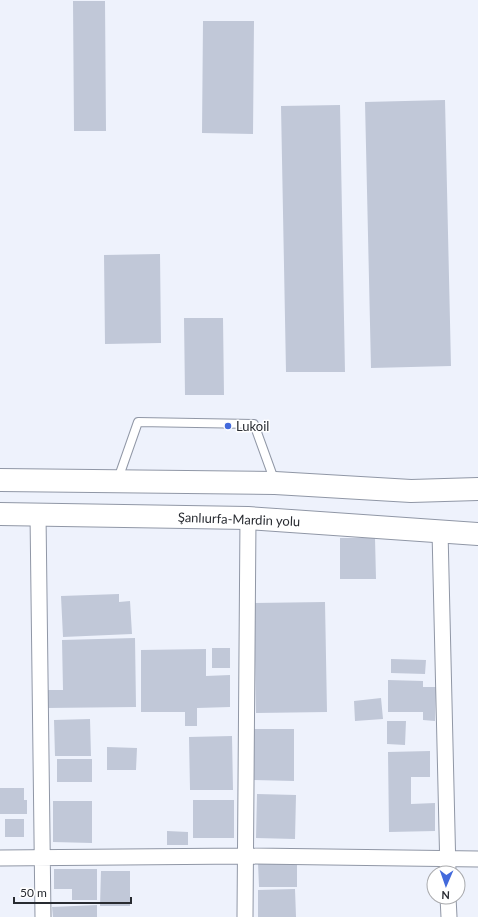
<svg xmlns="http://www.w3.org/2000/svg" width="478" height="917" font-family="Lato,sans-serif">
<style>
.building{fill:#c1c8d8}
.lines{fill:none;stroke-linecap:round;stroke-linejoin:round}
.service-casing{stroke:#9097a6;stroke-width:10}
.minor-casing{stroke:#9097a6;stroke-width:17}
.trunk-casing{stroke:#9097a6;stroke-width:24}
.service{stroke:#fff;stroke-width:8}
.minor{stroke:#fff;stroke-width:15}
.trunk{stroke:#fff;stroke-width:22}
.poi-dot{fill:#436adc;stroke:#fff;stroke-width:1.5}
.labels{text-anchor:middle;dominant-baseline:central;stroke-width:3;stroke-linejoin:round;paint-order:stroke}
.poi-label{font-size:13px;fill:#282b31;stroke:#fff;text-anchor:start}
.street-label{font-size:13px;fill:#282b31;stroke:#fff}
</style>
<rect width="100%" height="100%" fill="#eef2fc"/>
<path class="building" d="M 73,1 L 105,1 L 106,131 L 74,131 Z
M 203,21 L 254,21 L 253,134 L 202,133 Z
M 445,100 L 451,366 L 371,368 L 365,102 Z
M 340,105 L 345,372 L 286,372 L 281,106 Z
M 160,254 L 161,343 L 105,344 L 104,255 Z
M 184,318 L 223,318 L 224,395 L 185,395 Z
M 340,538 L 375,538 L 376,579 L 340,579 Z
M 119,594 L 119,602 L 130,601 L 132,634 L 63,637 L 61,596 Z
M 325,602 L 327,712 L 256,713 L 254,603 Z
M 135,638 L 136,707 L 46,708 L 46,690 L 63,690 L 62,640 Z
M 212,648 L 230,648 L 230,668 L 212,668 Z
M 206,649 L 206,676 L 230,675 L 230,707 L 197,708 L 197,726 L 185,726 L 185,712 L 141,712 L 141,650 Z
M 391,659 L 426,660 L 425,674 L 391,673 Z
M 388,680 L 423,681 L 423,687 L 436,687 L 435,721 L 423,720 L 423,712 L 388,712 Z
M 381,698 L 383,719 L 355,721 L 354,701 Z
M 90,719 L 91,756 L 55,756 L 54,720 Z
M 387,721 L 406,721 L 405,745 L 387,744 Z
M 253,729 L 294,729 L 294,781 L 253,780 Z
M 232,736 L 233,790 L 190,790 L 189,737 Z
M 107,747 L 137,748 L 136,770 L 107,770 Z
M 430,751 L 430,777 L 411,777 L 411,804 L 435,803 L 435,831 L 389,832 L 388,752 Z
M 57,759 L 92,759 L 92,782 L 57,782 Z
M 0,788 L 24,788 L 24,800 L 27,800 L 27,814 L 0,814 Z
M 257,794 L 296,795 L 295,839 L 256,838 Z
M 193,800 L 234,800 L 234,838 L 193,838 Z
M 53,801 L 92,801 L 92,843 L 53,842 Z
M 5,819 L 24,819 L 24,837 L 5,837 Z
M 167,831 L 188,832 L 188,845 L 167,845 Z
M 258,863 L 297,863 L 297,887 L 259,887 Z
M 54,869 L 97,869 L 97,900 L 72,900 L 72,889 L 54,889 Z
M 101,871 L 130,871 L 130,906 L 100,906 Z
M 295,889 L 296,917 L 258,917 L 258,890 Z
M 97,905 L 97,917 L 53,917 L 52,907 Z"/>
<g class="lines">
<defs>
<path id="service" d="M 118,479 L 138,422 L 254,424 L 275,482"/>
<path id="minor" d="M 38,514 L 43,917
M 440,531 L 448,873
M 0,858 L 245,856 L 478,859
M 448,897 L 449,917
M 245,917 L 248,518"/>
<path id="trunk" d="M 0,480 L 275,483 L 411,491 L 478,489
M 0,514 L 248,518 L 478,534"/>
</defs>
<use href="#service" class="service-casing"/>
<use href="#minor" class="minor-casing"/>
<use href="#trunk" class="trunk-casing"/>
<use href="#service" class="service"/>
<use href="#minor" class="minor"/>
<use href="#trunk" class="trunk"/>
</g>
<circle class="poi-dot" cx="228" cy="426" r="4"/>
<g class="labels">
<g class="poi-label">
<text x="236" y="426">Lukoil</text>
</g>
<g class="street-label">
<text transform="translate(239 519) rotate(2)">Şanlıurfa-Mardin yolu</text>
</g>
</g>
<g transform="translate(446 885) rotate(182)"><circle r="19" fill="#ffffff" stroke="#a9aaad"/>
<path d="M0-3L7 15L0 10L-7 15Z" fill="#436adc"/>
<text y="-6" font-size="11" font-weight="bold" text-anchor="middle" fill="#282b31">N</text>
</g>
<path d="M14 897v6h117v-6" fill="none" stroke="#282b31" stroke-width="2"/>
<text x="20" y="897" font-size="12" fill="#282b31" stroke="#ffffff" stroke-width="3" paint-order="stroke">50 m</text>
</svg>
